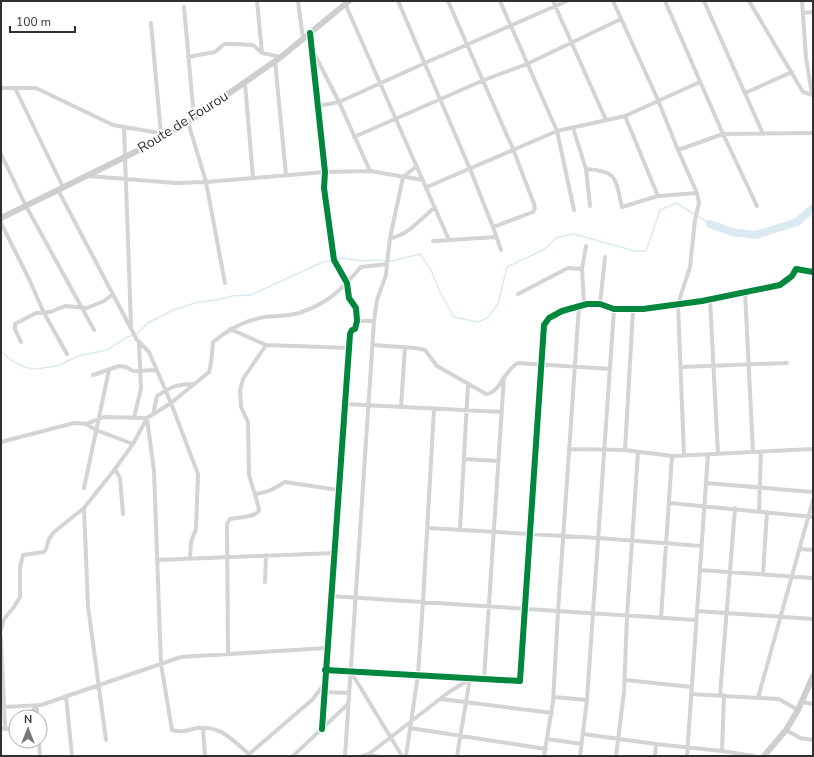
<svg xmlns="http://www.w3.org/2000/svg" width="814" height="757" font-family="'Nunito Sans',sans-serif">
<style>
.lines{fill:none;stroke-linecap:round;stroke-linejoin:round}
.stream{stroke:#dbeaf1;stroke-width:1.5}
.river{stroke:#dbeaf1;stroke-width:8}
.street{stroke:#d4d4d4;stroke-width:4}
.secondary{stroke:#cecece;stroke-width:6}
.cycleway-casing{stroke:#fff;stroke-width:8}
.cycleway{stroke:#00873e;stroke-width:6}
.labels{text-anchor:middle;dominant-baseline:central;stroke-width:4;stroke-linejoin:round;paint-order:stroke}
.street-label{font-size:14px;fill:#303030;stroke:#fff}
</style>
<rect width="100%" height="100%" fill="#fff"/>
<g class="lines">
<path class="stream" d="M 1,351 L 11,360 L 22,366 L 28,368 L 36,369 L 56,366 L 64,363 L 78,356 L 107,350 L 127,337 L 137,334 L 148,323 L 173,310 L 198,302 L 217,300 L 232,296 L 251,295 L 323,262 L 343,258 L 361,261 L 376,260 L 392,261 L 420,254 L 431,270 L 441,294 L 454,317 L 478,322 L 487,318 L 498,304 L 507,267 L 545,249 L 556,238 L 574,234 L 635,251 L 646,251 L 660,210 L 676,203 L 710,224"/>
<path class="river" d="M 710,224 L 732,232 L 756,235 L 797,222 L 813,208"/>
<path class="street" d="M 257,1 L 262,53
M 298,1 L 303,39
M 344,1 L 449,240
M 398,1 L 470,169 L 493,227 L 501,250
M 448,1 L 513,149 L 534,204 L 535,208 L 533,212 L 493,227
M 500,1 L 557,131 L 574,210
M 553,1 L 606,120
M 613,1 L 658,100 L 678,150 L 697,193 L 699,203 L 695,220 L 690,267 L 678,304 L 684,456
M 665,1 L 723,134 L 757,206
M 704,1 L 763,134
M 749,1 L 803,92 L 813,95
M 802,1 L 806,58 L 812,95
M 184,7 L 194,118
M 803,13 L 813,12
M 151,23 L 161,134
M 310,33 L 325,172 L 324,188 L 334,260 L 347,283 L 349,298 L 356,308 L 357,321 L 355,329 L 352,330 L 350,334 L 322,729
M 314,53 L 339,102 L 370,171
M 188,57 L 215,52 L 224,44 L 235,44 L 253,45 L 262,53 L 281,57
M 275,61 L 286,175
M 245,83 L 253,178
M 1,88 L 36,88 L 113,125 L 165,134
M 15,88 L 63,187
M 745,93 L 792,72
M 318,106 L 339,102 L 425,63 L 567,1
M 625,116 L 658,196
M 188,122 L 206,182 L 225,283
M 124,127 L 131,326
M 573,128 L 586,169 L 590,206
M 354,137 L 484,80 L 527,64 L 621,19
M 678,150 L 723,134 L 813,133
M 1,154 L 26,206 L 94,330
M 586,169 C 619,171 615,179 622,207 L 658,196 L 697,193
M 89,176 L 175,183 L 206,182 L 325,172 L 370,171 L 423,180
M 427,187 L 557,131 L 625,116 L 700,82
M 58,190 L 137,340 L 149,352 L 171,403 L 198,474 L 196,529 L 191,542 L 190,558
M 1,223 L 29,279 L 44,313 L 67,354
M 390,238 C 407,236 422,218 435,207
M 433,241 L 496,237
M 745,292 L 753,452
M 518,294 L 568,268 L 582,269
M 710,299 L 718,454
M 600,304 L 605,257
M 584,305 L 582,269 L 586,246
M 357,321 L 374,321
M 230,329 L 266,345 L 349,348
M 21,342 L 15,329 L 15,324 L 36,313 L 50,312 L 65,306 L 87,308 L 104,301 L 113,294
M 373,345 L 415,348 L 425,350 L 437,366 L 486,394 C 500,393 505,369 518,363 L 610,369
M 681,367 L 787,363
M 93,375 L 119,366 L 126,367 L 133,371 L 156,370
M 345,404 L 502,412
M 401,407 L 405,347
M 153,414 L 157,396 C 171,387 177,384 193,384
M 134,418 L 141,388 L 139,343
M 86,424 L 104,417 L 147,418 L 154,471 L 161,664 L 172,730 C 181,733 188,730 197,728 C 221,725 232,740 249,754
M 1,442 L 74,423 L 86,424 L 96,430 L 133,444
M 569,449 L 625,450 L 672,456 L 813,449
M 625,450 L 633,310
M 464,459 L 499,461
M 115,469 L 120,478 L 123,514
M 706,483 L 813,492
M 84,488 L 109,370
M 255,494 C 271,491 271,490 285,482 L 338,490
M 670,503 L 813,517
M 84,508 L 88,606 L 106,740
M 759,511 L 761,452
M 428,528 L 598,538 L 701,546
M 460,530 L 468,384
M 799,549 L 813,550
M 157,560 L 334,553
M 700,570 L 813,578
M 763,574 L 767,512
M 265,582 L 266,555
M 330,596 L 696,620
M 697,611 L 813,619
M 661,618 L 672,456
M 1,630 L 4,619 L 14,607 L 20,597 L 20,568 L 23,555 L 44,552 L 46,549 L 49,539 L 54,532 L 84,508 L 115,469 L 133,444 L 147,418 L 171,403 L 209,372 L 211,363 L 213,342 C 229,329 245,320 265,317 C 276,316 289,316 299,313 C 329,303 341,290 361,267 L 387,264 L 390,238 L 403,177 L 417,166
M 1,638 L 5,729
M 228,654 L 227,524 L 230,519 C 239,517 253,518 259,511 L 258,505 L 249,475 L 248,422 L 241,407 L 240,391 L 243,379 L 266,345
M 325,670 L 520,681 L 544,325 L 549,318 L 562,311 L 587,304 L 600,304 L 614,309 L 643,309 L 702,301 L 780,285 L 792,276 L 796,269 L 813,272
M 351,672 L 402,756
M 484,679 L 504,377
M 625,680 L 692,687
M 323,692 L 349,693
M 691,694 L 779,699 L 798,710
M 720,695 L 735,508
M 66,696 L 72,756
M 554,697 L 587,700
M 758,698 L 813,500
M 441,699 L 552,713
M 802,702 L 813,704
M 37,706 L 37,717
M 4,707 L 41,705 L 181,657 L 327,648
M 28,717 L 37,705
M 1,728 L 5,729 L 16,728
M 203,728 L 205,756
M 410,728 L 546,749
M 786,730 L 800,738 L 813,740
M 583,734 L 656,744 L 722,751 L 754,756
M 547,739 L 582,744
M 39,741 L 40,756
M 722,751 L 724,695
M 367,755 L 376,756
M 247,756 L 313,699 L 325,683
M 293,756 L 348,704
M 345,756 L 374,321 L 377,300 L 386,275 L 387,264
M 362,756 L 369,754 L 449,692 L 470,679
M 406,756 L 418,675 L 423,602 L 434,409
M 457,756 L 470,678
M 544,756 L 553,702 L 558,612 L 579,306
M 580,756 L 587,700 L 614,309
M 616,756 L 624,692 L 627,616 L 638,452
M 655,756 L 656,744
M 687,756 L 708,454"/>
<path class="secondary" d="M 1,218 L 135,152 L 188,122 L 281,57 L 349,1
M 764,756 L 786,730 L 798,710 L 813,676"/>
<defs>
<path id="cycleway" d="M 310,33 L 325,172 L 324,188 L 334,260 L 347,283 L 349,298 L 356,308 L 357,321 L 355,329 L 352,330 L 350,334 L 322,729
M 325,670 L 520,681 L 544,325 L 549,318 L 562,311 L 587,304 L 600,304 L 614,309 L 643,309 L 702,301 L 780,285 L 792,276 L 796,269 L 813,272"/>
</defs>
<use href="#cycleway" class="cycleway-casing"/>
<use href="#cycleway" class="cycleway"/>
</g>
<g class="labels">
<g class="street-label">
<text transform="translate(183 122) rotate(-32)">Route de Fourou</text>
</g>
</g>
<rect width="814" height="757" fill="none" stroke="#303030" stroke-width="4"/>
<g transform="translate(28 729)"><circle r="19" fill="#ffffff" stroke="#acacac"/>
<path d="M0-3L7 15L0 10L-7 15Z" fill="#787878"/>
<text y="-6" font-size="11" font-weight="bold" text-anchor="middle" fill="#303030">N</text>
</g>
<path d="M10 26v6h65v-6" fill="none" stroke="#303030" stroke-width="2"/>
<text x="16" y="26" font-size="12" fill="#303030" stroke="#ffffff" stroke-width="3" paint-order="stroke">100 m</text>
</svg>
